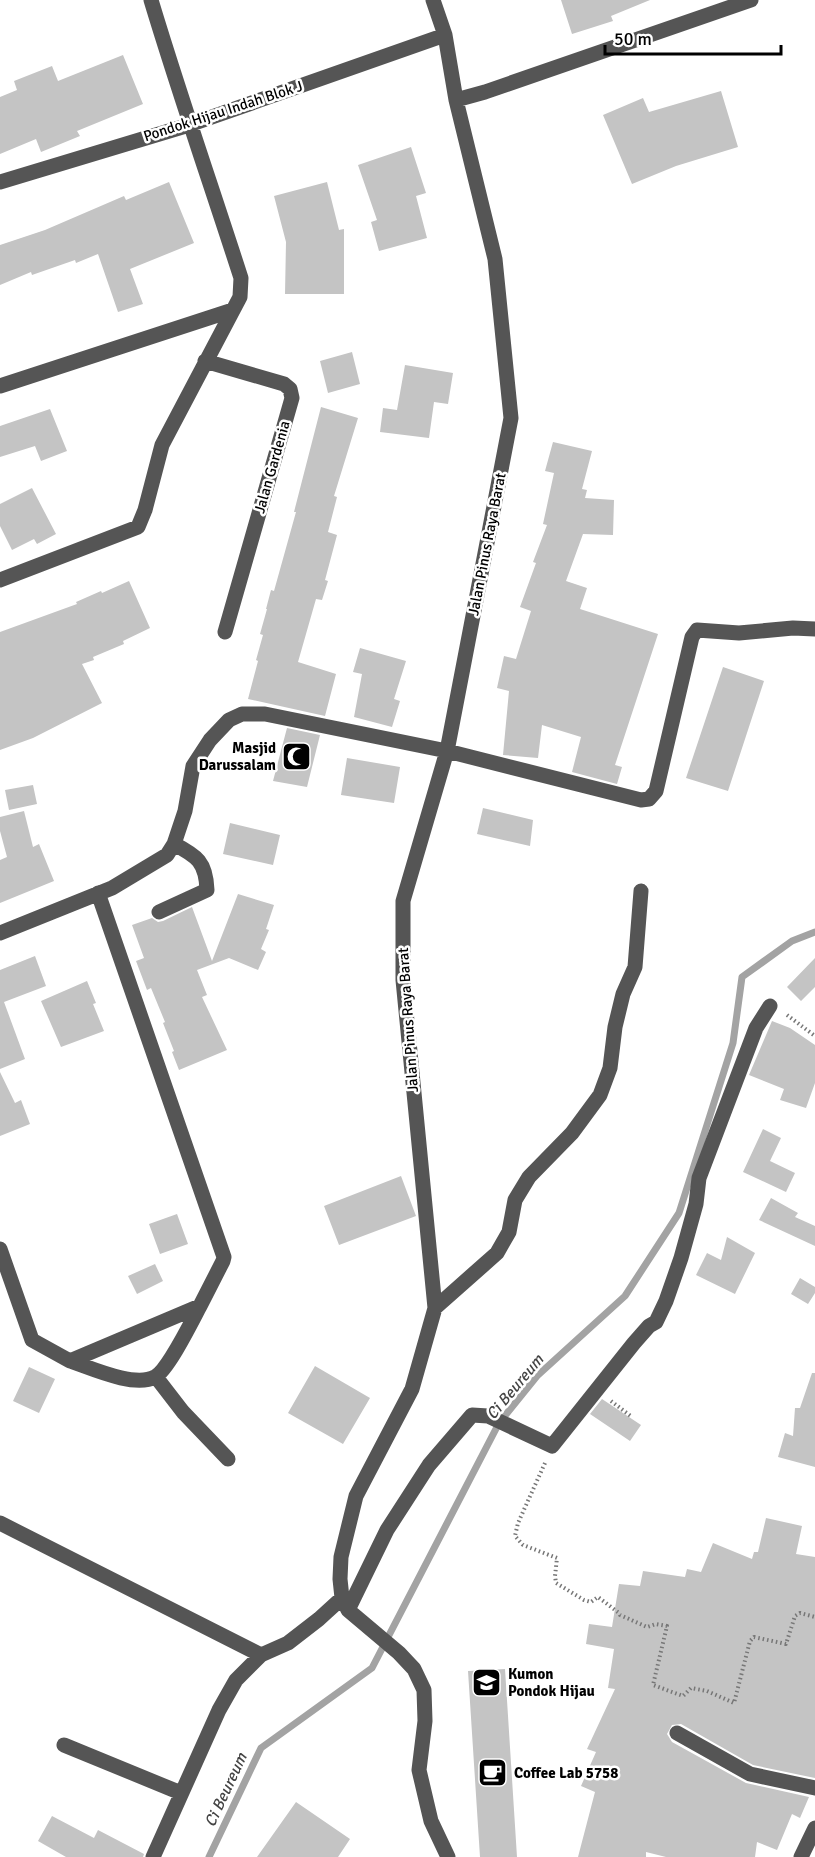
<svg xmlns="http://www.w3.org/2000/svg" width="815" height="1857" font-family="Signika,sans-serif">
<style>
.lines{fill:none;stroke-linecap:round;stroke-linejoin:round}
.stream{stroke:#a3a3a3;stroke-width:7}
.building{fill:#c4c4c4}
.path{stroke:#777;stroke-width:4;stroke-dasharray:1.5 3;stroke-linecap:butt}
.minor{stroke:#555;stroke-width:15}
.labels{text-anchor:middle;dominant-baseline:central;stroke-width:5;stroke-linejoin:round;paint-order:stroke}
.street-label{font-size:15px;fill:#000;stroke:#fff}
.poi-label{font-size:15px;font-weight:bold;fill:#000;stroke:#fff;text-anchor:start}
.water-label{font-size:16px;font-style:italic;fill:#444;stroke:#fff}
</style>
<rect width="100%" height="100%" fill="#fff"/>
<g class="lines">
<path class="stream" d="M 209,1857 L 261,1748 L 372,1668 L 499,1423 L 537,1376 L 625,1296 L 679,1213 L 733,1043 L 742,977 L 792,941 L 815,932"/>
</g>
<path class="building" d="M 561,0 L 650,0 L 611,16 L 613,21 L 572,34 Z
M 123,55 L 143,104 L 77,131 L 80,136 L 41,152 L 36,139 L 0,154 L 0,97 L 17,90 L 14,81 L 52,66 L 58,81 Z
M 721,91 L 738,147 L 676,166 L 632,184 L 603,115 L 643,98 L 649,112 Z
M 411,147 L 426,193 L 416,196 L 427,238 L 379,251 L 371,222 L 377,220 L 358,165 Z
M 169,182 L 194,243 L 130,269 L 143,304 L 118,312 L 98,254 L 76,263 L 75,260 L 32,275 L 31,272 L 0,285 L 0,245 L 45,230 L 124,196 L 126,200 Z
M 327,182 L 339,230 L 344,229 L 344,294 L 285,294 L 286,242 L 274,196 Z
M 352,352 L 360,384 L 328,393 L 320,361 Z
M 405,365 L 453,373 L 448,404 L 434,402 L 429,438 L 380,432 L 383,408 L 397,410 Z
M 321,407 L 358,418 L 334,496 L 337,497 L 328,532 L 337,535 L 325,580 L 328,581 L 322,600 L 316,599 L 298,662 L 336,674 L 325,716 L 248,699 L 258,661 L 256,660 L 263,635 L 260,634 L 267,609 L 266,609 L 271,590 L 274,591 L 296,512 L 294,512 Z
M 50,409 L 67,451 L 41,461 L 35,446 L 0,457 L 0,426 Z
M 553,442 L 592,451 L 582,489 L 587,490 L 585,498 L 614,500 L 613,535 L 583,534 L 566,581 L 587,588 L 580,609 L 658,634 L 615,765 L 622,767 L 617,784 L 572,772 L 581,737 L 542,725 L 538,758 L 503,755 L 509,691 L 497,688 L 504,656 L 516,659 L 531,611 L 520,607 L 536,563 L 533,562 L 547,525 L 543,524 L 554,473 L 545,471 Z
M 32,488 L 56,534 L 37,544 L 34,539 L 12,550 L 0,526 L 0,504 Z
M 129,581 L 150,628 L 123,641 L 124,644 L 93,657 L 94,660 L 82,664 L 102,703 L 33,738 L 0,750 L 0,632 L 77,604 L 76,602 L 101,591 L 102,593 Z
M 360,648 L 406,661 L 394,699 L 400,701 L 392,727 L 354,717 L 362,674 L 353,672 Z
M 723,667 L 764,681 L 728,791 L 686,778 Z
M 287,728 L 320,735 L 307,787 L 273,781 Z
M 347,758 L 400,767 L 394,803 L 341,795 Z
M 33,785 L 37,804 L 9,810 L 5,790 Z
M 483,808 L 533,820 L 530,846 L 477,834 Z
M 24,811 L 33,847 L 39,844 L 54,881 L 0,903 L 0,860 L 7,857 L 0,831 L 0,817 Z
M 230,823 L 280,835 L 273,865 L 223,854 Z
M 238,894 L 274,905 L 266,929 L 269,930 L 261,949 L 266,952 L 258,970 L 229,958 L 197,970 L 207,995 L 202,997 L 227,1050 L 179,1070 L 172,1052 L 174,1051 L 163,1023 L 165,1022 L 151,988 L 147,990 L 136,961 L 144,958 L 132,925 L 152,918 L 158,922 L 163,921 L 192,907 L 212,961 Z
M 35,956 L 46,986 L 4,1002 L 25,1059 L 0,1069 L 0,970 Z
M 815,958 L 815,987 L 801,1001 L 787,987 Z
M 87,981 L 96,1003 L 93,1004 L 104,1031 L 61,1047 L 41,1001 Z
M 772,1021 L 790,1028 L 815,1045 L 815,1083 L 806,1108 L 780,1100 L 784,1089 L 749,1075 Z
M 0,1072 L 15,1103 L 21,1100 L 30,1124 L 0,1136 Z
M 763,1129 L 781,1138 L 770,1161 L 795,1173 L 786,1192 L 743,1172 Z
M 401,1176 L 416,1216 L 339,1245 L 324,1206 Z
M 771,1198 L 798,1213 L 795,1217 L 815,1226 L 815,1246 L 759,1220 Z
M 177,1214 L 188,1244 L 160,1254 L 149,1224 Z
M 727,1237 L 755,1253 L 735,1294 L 696,1275 L 707,1253 L 721,1260 Z
M 155,1264 L 163,1281 L 137,1294 L 128,1276 Z
M 800,1278 L 815,1287 L 815,1293 L 808,1304 L 791,1294 Z
M 315,1366 L 370,1398 L 343,1444 L 288,1413 Z
M 29,1367 L 55,1379 L 39,1413 L 13,1401 Z
M 812,1373 L 815,1373 L 815,1467 L 778,1457 L 785,1433 L 793,1436 L 795,1408 L 800,1408 Z
M 602,1399 L 641,1425 L 630,1441 L 590,1414 Z
M 766,1518 L 802,1526 L 796,1554 L 815,1557 L 815,1778 L 753,1765 L 681,1724 L 672,1725 L 667,1734 L 672,1742 L 746,1783 L 809,1797 L 800,1818 L 792,1814 L 777,1850 L 757,1842 L 755,1857 L 666,1857 L 646,1852 L 646,1857 L 578,1857 L 595,1792 L 581,1786 L 596,1752 L 587,1749 L 615,1689 L 608,1688 L 614,1649 L 586,1644 L 589,1624 L 612,1627 L 619,1584 L 640,1586 L 643,1571 L 685,1577 L 687,1569 L 701,1572 L 713,1543 L 752,1559 L 754,1552 L 758,1552 Z
M 505,1669 L 517,1857 L 480,1857 L 468,1671 Z
M 296,1802 L 350,1839 L 338,1857 L 257,1857 Z
M 52,1816 L 94,1838 L 98,1830 L 144,1854 L 143,1857 L 66,1857 L 38,1841 Z"/>
<g class="lines">
<path class="path" d="M 787,1015 L 815,1036
M 611,1401 L 632,1417
M 545,1463 L 518,1523 L 515,1536 L 523,1545 L 557,1558 L 555,1576 L 556,1583 L 584,1600 L 591,1602 L 598,1597 L 619,1613 L 620,1615 L 647,1627 L 656,1624 L 667,1626 L 653,1685 L 683,1696 L 691,1688 L 707,1691 L 734,1703 L 750,1641 L 754,1637 L 786,1644 L 795,1616 L 800,1613 L 815,1617"/>
<path class="minor" d="M 433,0 L 445,35 L 456,100 L 495,259 L 511,418 L 447,751 L 403,901 L 403,980 L 435,1308 L 412,1389 L 356,1496 L 341,1557 L 340,1579 L 342,1598 L 348,1610 L 399,1653 L 414,1669 L 424,1690 L 425,1721 L 419,1770 L 431,1821 L 448,1857
M 456,100 L 485,92 L 751,0
M 0,182 L 189,125 L 445,35
M 205,361 L 284,384 L 290,389 L 292,398 L 225,632
M 0,386 L 233,310
M 0,580 L 138,527 L 145,510 L 162,445 L 240,297 L 241,278 C 211,185 179,93 151,0
M 159,912 L 207,890 C 206,862 197,856 174,844
M 0,933 L 112,888 L 167,855 L 174,844 L 185,811 L 193,766 L 210,740 L 229,720 L 242,714 L 265,714 L 447,751 L 641,800 L 649,799 L 656,791 L 692,637 L 697,630 L 739,633 L 793,628 L 815,629
M 0,1249 L 32,1340 L 70,1361 L 200,1306 L 223,1261 L 224,1257 L 98,893
M 435,1308 L 497,1253 L 509,1232 L 515,1200 L 529,1177 L 572,1133 L 600,1095 L 610,1068 L 615,1027 L 623,994 L 635,967 L 641,891
M 70,1361 C 91,1368 134,1388 155,1377 C 168,1370 192,1321 200,1306
M 156,1377 L 183,1412 L 228,1459
M 0,1523 L 261,1655
M 348,1610 L 387,1530 L 429,1465 L 472,1415 L 488,1416 L 552,1446 L 634,1343 L 649,1326 L 656,1322 L 666,1301 L 681,1258 L 696,1204 L 699,1178 L 756,1028 L 770,1006
M 677,1733 L 750,1774 L 815,1788
M 64,1745 L 181,1793
M 153,1857 L 219,1710 L 236,1680 L 261,1655 L 288,1643 L 319,1619 L 342,1598
M 801,1857 L 815,1828"/>
</g>
<defs>
<symbol id="mosque-square" viewBox="-11 -11 22 22"><rect x="-9" y="-9" width="18" height="18" rx="4" fill="#000" stroke="#fff"/><path d="M3.5-4.9A6 6 0 1 0 3.5 4.9A5 5 0 1 1 3.5-4.9Z" fill="#fff"/></symbol>
<symbol id="school-square" viewBox="-11 -11 22 22"><rect x="-9" y="-9" width="18" height="18" rx="4" fill="#000" stroke="#fff"/><path d="M0-5L7-2L0 1L-7-2ZM-4 1L0 2.5L4 1V4Q0 6-4 4Z" fill="#fff"/></symbol>
<symbol id="cafe-square" viewBox="-11 -11 22 22"><rect x="-9" y="-9" width="18" height="18" rx="4" fill="#000" stroke="#fff"/><path d="M-5.5-4.5H6V0H3Q3 3.5 0 3.5H-2.5Q-5.5 3.5-5.5 0ZM3-3.2v2h1.7v-2ZM-6 4.5H4V6H-6Z" fill="#fff"/></symbol>
</defs>
<g fill-rule="evenodd">
<use href="#mosque-square" x="280" y="740" width="33" height="33"/>
<use href="#school-square" x="470" y="1666" width="33" height="33"/>
<use href="#cafe-square" x="476" y="1756" width="33" height="33"/>
</g>
<g class="labels">
<g class="street-label">
<text transform="translate(223 111) rotate(-18)">Pondok Hijau Indah Blok J</text>
<text transform="translate(272 467) rotate(-74)">Jalan Gardenia</text>
<text transform="translate(487 544) rotate(-79)">Jalan Pinus Raya Barat</text>
<text transform="translate(408 1020) rotate(-94)">Jalan Pinus Raya Barat</text>
</g>
<g class="poi-label">
<text x="276" y="748" text-anchor="end">Masjid<tspan x="276" dy="17">Darussalam</tspan></text>
<text x="508" y="1674">Kumon<tspan x="508" dy="17">Pondok Hijau</tspan></text>
<text x="514" y="1773">Coffee Lab 5758</text>
</g>
<g class="water-label">
<text transform="translate(515 1387) rotate(-50)">Ci Beureum</text>
<text transform="translate(226 1790) rotate(-65)">Ci Beureum</text>
</g>
</g>
<path d="M605 45v9h176v-9" fill="none" stroke="#000000" stroke-width="3"/>
<text x="614" y="45" font-size="18" fill="#000000" stroke="#ffffff" stroke-width="4.5" paint-order="stroke">50 m</text>
</svg>
